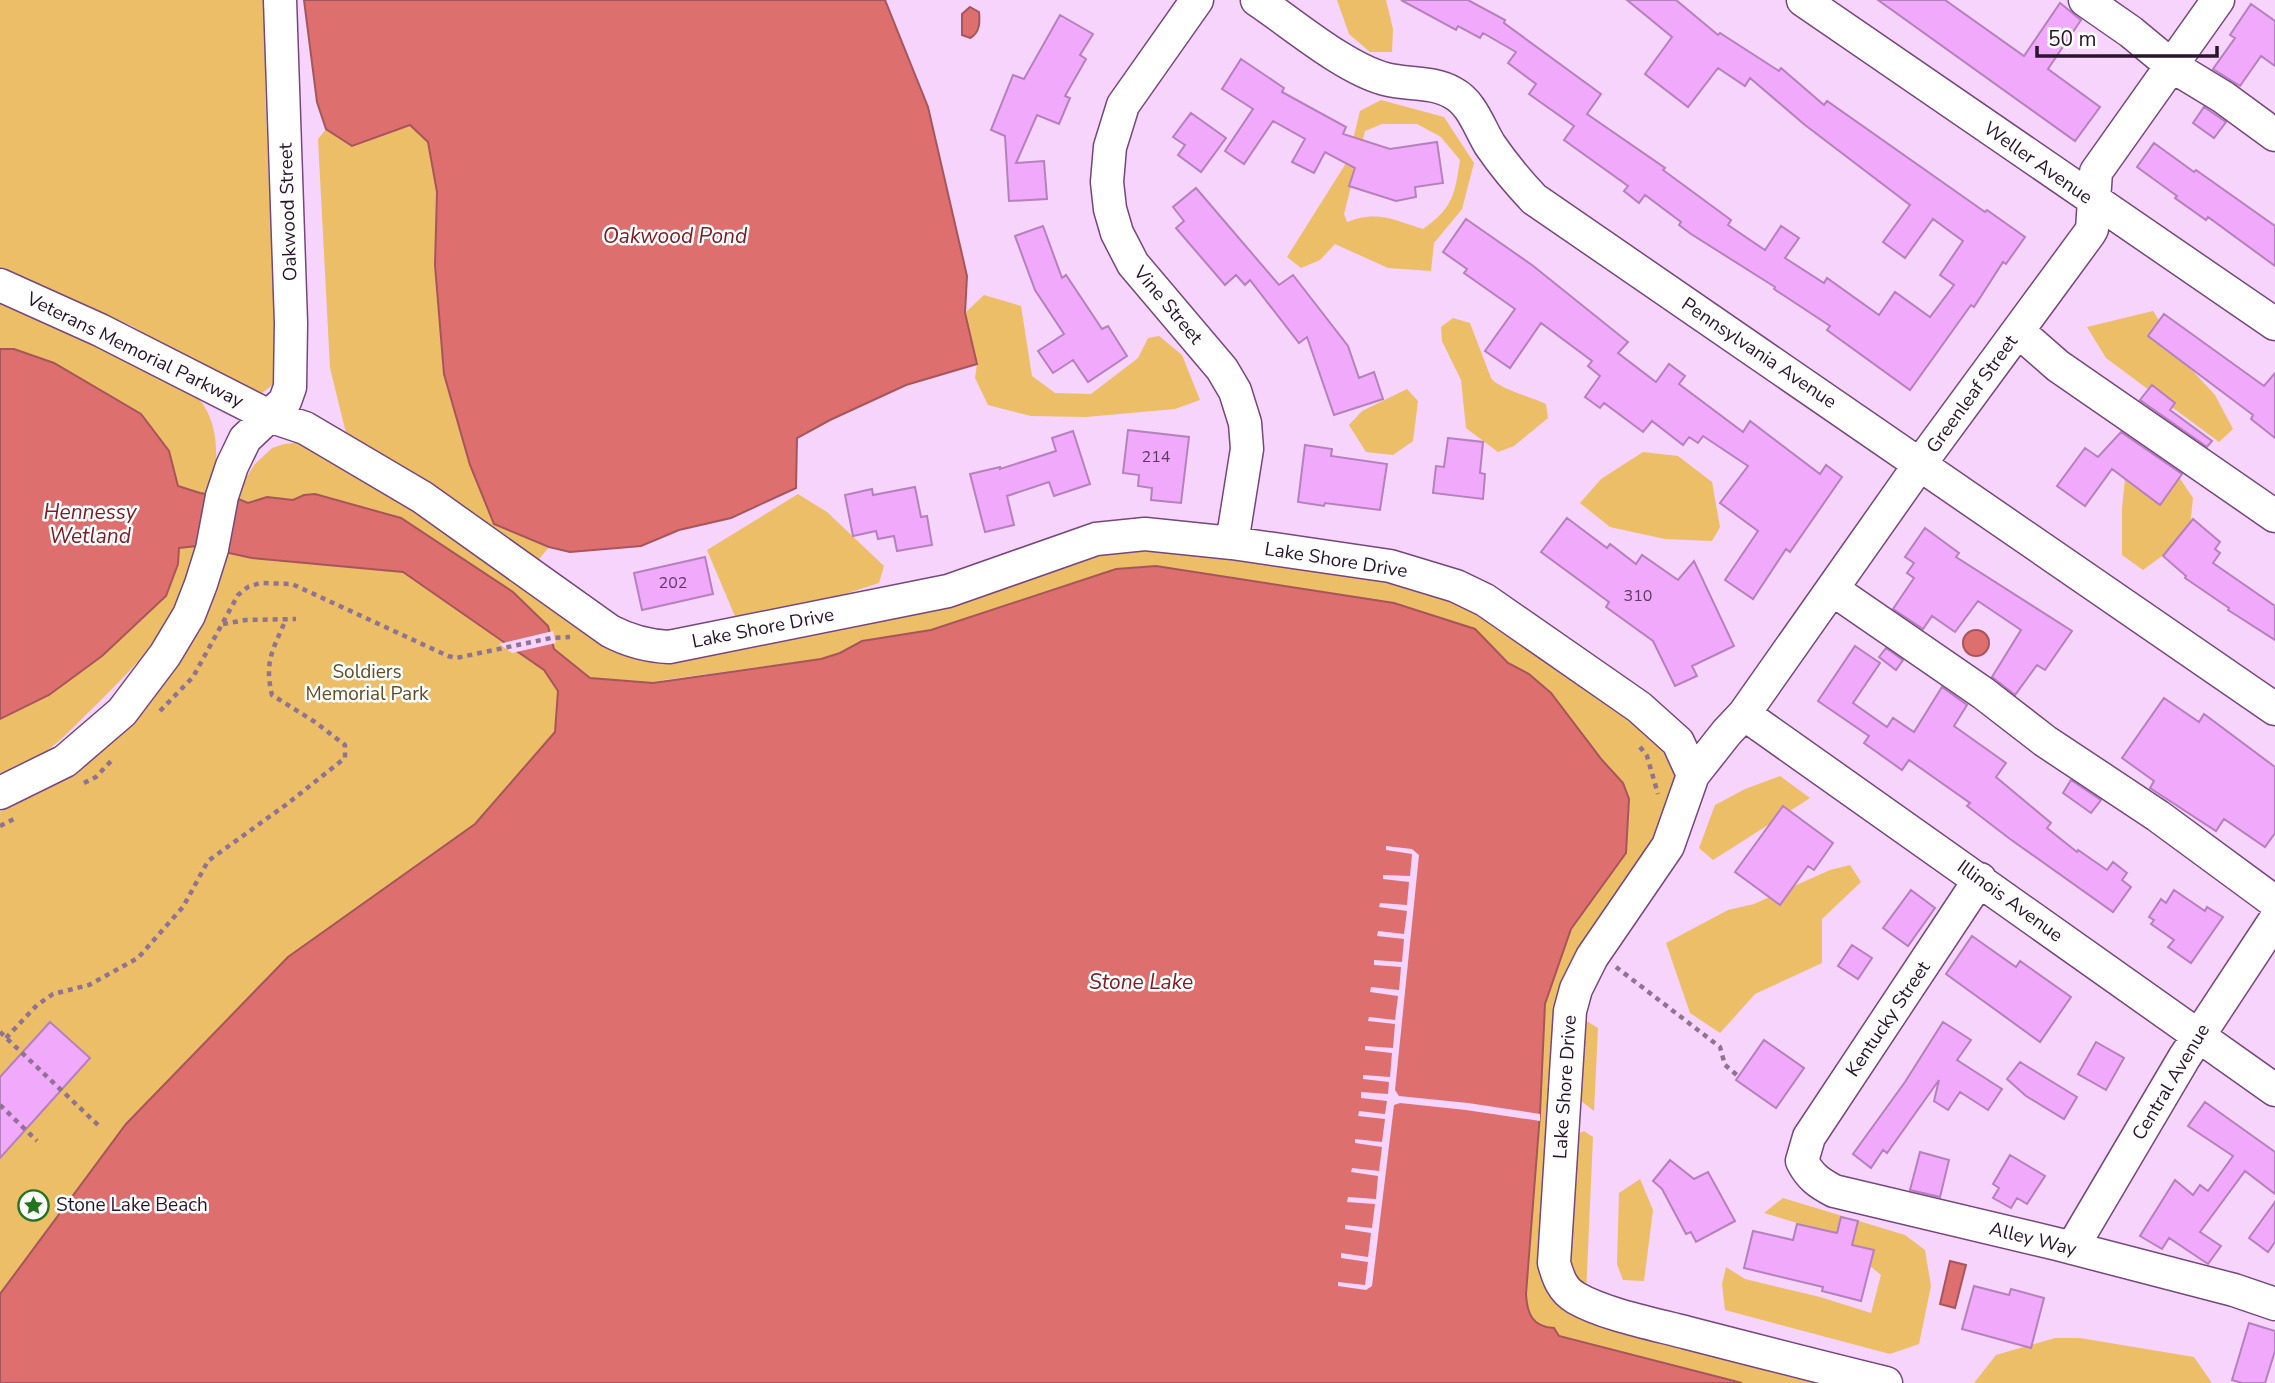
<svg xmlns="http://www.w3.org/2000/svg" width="2275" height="1383" font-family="'Nunito Sans',sans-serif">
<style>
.green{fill:#ecbe67;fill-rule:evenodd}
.water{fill:#dd706f;stroke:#a7555b;stroke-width:2}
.pier{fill:#f6d4fb}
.building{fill:#f1a9fc;stroke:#b580bd;stroke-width:2}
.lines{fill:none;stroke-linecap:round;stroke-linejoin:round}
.minor-casing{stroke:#77467f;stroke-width:35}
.path{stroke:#8e7392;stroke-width:4.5;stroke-dasharray:5 5;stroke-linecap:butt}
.minor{stroke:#fff;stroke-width:32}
.labels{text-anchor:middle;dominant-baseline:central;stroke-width:5;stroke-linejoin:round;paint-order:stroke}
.number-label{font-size:16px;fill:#5c3a61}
.street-label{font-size:19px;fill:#2a152d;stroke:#fff}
.park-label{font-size:19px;fill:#634d22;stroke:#fff}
.poi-label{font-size:19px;fill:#2a152d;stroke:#fff;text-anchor:start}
.water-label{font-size:21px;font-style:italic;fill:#801d24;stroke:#fff}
</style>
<rect width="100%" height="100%" fill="#f6d4fb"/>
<path class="green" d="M 0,0 L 267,0 L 265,84 L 269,188 L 273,192 L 280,379 L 262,393 L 241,390 L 132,326 L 0,268 Z
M 1337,0 L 1386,0 L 1393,29 L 1392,52 L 1370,52 L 1349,34 Z
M 1381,100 L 1444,117 L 1474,163 L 1462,209 L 1434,243 L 1431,271 L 1388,268 L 1335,244 L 1320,260 L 1301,268 L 1287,257 L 1348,160 L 1360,111 ZM 1382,124 L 1417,124 L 1441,137 L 1460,160 C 1455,194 1453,208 1423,229 C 1394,220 1377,210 1347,222 L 1344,214 L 1365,131 Z
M 411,125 L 428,142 L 437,192 L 435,265 L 444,374 L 494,523 L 549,547 L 534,565 L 347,437 L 330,368 L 318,139 L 326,129 L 353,146 Z
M 984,295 L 1021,306 L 1032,376 L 1055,393 L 1091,394 L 1138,358 L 1148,338 L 1159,336 L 1182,355 L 1200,400 L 1175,409 L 1086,417 L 1031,416 L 988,405 L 975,378 L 977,364 L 965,313 Z
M 0,298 L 195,394 C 220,422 217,451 215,486 L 207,493 L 200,493 L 178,486 L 169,451 L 14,349 L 0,349 Z
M 2153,311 L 2191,369 L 2215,395 L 2233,429 L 2219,442 L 2106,358 L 2087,327 Z
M 1453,318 L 1470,323 L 1491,378 C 1499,389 1531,397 1546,404 L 1548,418 L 1514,446 L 1498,452 L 1466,428 L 1461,380 L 1442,341 L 1441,327 Z
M 1407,389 L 1418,401 L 1413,441 L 1393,455 L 1366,452 L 1349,425 L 1362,411 Z
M 303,442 L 320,448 L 620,646 L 1128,541 L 1440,587 L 1672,748 L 1677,781 L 1671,815 L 1575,970 L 1551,1284 L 1852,1383 L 1742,1383 L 1559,1336 C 1537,1323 1528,1322 1526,1294 L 1540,1114 L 1545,1004 L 1571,929 L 1626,853 L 1623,783 L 1529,674 L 1508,663 L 1475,629 L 1394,603 L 1254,581 L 1116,569 L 931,630 L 862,641 L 840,653 L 821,659 L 663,680 L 555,732 L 475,824 L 288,957 L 126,1124 L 0,1294 L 0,812 L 41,792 L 117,739 L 170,673 L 205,620 L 225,552 L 236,495 L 254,465 L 272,448 L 284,444 Z
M 2128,450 L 2169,462 L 2193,498 L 2189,536 L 2143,570 L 2122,555 L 2122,508 Z
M 1643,452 L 1678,456 L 1712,482 L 1720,527 L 1712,541 L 1665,539 L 1610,527 L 1580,503 L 1601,479 Z
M 798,494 L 827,512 L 884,566 L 879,583 L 817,603 L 737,621 L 707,550 Z
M 197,546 C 191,612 140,661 95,706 C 76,724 58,745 35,759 C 24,765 11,769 0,773 L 0,719 L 49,695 L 178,564 L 179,548 Z
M 1780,776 L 1810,798 L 1713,860 L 1699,848 L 1715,805 L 1745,789 Z
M 1850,865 L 1861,882 L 1822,919 L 1822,963 L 1755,994 L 1720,1033 L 1690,1013 L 1666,943 L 1728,910 L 1754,904 L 1830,870 Z
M 1577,1015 L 1598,1028 L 1594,1111 L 1571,1093 Z
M 1584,1131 L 1593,1137 L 1586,1294 L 1561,1255 L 1569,1138 Z
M 1640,1179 L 1653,1210 L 1644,1281 L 1623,1280 L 1617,1264 L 1619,1193 Z
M 1783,1198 L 1905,1235 L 1925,1250 L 1931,1286 L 1919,1344 L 1890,1354 L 1725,1310 L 1722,1284 L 1726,1267 L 1745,1279 L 1820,1297 L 1871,1313 L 1881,1275 L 1830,1233 L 1764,1213 Z
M 2055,1338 L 2080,1338 L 2194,1357 L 2212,1383 L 1974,1383 L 1996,1355 Z"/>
<path class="water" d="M 304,0 L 885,0 L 928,107 L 967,276 L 965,313 L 977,364 L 906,385 L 830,420 L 797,438 L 796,488 L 731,518 L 679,530 L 641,546 L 570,552 L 549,547 L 494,524 L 470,465 L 444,374 L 435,265 L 437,192 L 428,142 L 410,125 L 352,146 L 326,129 L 317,102 Z
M 970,7 L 979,12 C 980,22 980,33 970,38 L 962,35 L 962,14 Z
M 0,349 L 14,349 L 54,363 L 141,414 L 169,451 L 178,486 L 200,493 L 236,498 L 248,503 L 267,497 L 293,500 L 304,495 L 315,494 L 401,518 L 513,592 L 548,626 L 554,649 L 590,678 L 653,683 L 821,659 L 840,653 L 862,641 L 931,630 L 1116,569 L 1156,566 L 1394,603 L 1475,629 L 1508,663 L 1529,674 L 1551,693 L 1602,760 L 1623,783 L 1629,799 L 1626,853 L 1571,929 L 1545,1004 L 1540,1114 L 1526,1294 C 1527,1313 1532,1327 1554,1328 L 1559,1336 L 1742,1383 L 0,1383 L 0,1294 L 126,1124 L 288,957 L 475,824 L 555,732 L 558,691 L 544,670 L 403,572 L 252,558 L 197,546 L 179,548 L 178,564 L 166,596 L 102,656 L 49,695 L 0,719 Z
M1963 643a13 13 0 1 1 26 0a13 13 0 1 1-26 0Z
M 1950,1261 L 1966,1265 L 1955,1308 L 1940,1304 Z"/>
<path class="pier" d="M 553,631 L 556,643 L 512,653 L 499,644 Z
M 1386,846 L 1412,849 L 1419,855 L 1395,1090 L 1399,1096 L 1468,1103 L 1540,1114 L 1540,1121 L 1466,1110 L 1400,1103 L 1394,1105 L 1372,1286 L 1366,1290 L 1338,1286 L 1338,1282 L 1365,1285 L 1368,1262 L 1341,1258 L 1341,1253 L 1368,1257 L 1371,1233 L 1345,1229 L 1345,1225 L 1372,1228 L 1375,1204 L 1347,1202 L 1348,1197 L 1376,1199 L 1378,1176 L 1351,1172 L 1352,1168 L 1379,1171 L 1382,1147 L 1355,1143 L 1355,1139 L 1382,1142 L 1385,1119 L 1358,1116 L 1359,1111 L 1385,1114 L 1387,1101 L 1361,1098 L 1361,1092 L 1388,1094 L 1389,1082 L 1363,1079 L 1363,1075 L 1390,1077 L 1392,1053 L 1365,1050 L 1365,1046 L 1393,1048 L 1395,1024 L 1368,1021 L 1369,1017 L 1395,1020 L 1398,996 L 1370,992 L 1371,987 L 1399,990 L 1401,967 L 1374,965 L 1374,960 L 1402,962 L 1404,939 L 1377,936 L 1378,931 L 1404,934 L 1407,911 L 1379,907 L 1380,903 L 1407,905 L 1409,882 L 1383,879 L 1383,875 L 1410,876 L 1412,854 L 1386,850 Z"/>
<path class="building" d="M 1401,0 L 1468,0 L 1505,20 L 1504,23 L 1601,94 L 1587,114 L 1665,168 L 1663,170 L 1731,220 L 1728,225 L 1765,250 L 1781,226 L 1799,238 L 1785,258 L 1824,283 L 1827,278 L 1879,315 L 1895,292 L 1930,317 L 1954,285 L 1940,275 L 1963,241 L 1933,219 L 1905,258 L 1883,242 L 1910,205 L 1805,125 L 1750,78 L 1745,86 L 1718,68 L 1688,107 L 1645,74 L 1672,37 L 1627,0 L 1676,0 L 1718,35 L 1720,33 L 1779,71 L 1781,68 L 1824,105 L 1827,101 L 1985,212 L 1987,210 L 2025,237 L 2006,264 L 2003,262 L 1974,307 L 1971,305 L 1910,390 L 1827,330 L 1830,326 L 1774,289 L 1775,287 L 1691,234 L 1679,225 L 1681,222 L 1645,195 L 1639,203 L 1624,191 L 1628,186 L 1564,140 L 1574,126 L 1529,94 L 1536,84 L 1508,63 L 1516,52 L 1483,33 L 1480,38 L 1458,26 L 1456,30 Z
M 1878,0 L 1945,0 L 2024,56 L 2060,3 L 2081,20 L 2048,69 L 2100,107 L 2075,141 Z
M 2251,4 L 2275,21 L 2275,66 L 2261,56 L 2240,86 L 2213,69 L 2235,38 L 2230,35 Z
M 1060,15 L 1093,34 L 1080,55 L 1086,59 L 1065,96 L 1070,98 L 1059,124 L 1037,115 L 1016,163 L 1044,161 L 1047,199 L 1009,201 L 1005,136 L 991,130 L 1013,75 L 1024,79 Z
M 1241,59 L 1284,88 L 1282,92 L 1346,127 L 1343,134 L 1390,149 L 1437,142 L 1443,183 L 1415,187 L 1416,197 L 1396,201 L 1349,186 L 1355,168 L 1325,152 L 1314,173 L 1292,162 L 1305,139 L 1273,121 L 1244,164 L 1225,151 L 1253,109 L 1222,89 Z
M 2204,107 L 2226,122 L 2214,138 L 2193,123 Z
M 1191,113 L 1226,138 L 1201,172 L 1178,155 L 1185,145 L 1173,137 Z
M 2154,143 L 2194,172 L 2196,170 L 2275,226 L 2275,266 L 2208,217 L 2206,220 L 2175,198 L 2177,196 L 2137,167 Z
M 1196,188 L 1279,285 L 1293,275 L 1348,346 L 1359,378 L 1374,372 L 1383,399 L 1334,415 L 1307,337 L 1299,343 L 1250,280 L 1245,285 L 1236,275 L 1225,285 L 1176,228 L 1184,221 L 1173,207 Z
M 1466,219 L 1532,265 L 1628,342 L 1618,353 L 1656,382 L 1669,364 L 1685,376 L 1679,384 L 1743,432 L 1750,421 L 1820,474 L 1826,465 L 1842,477 L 1790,552 L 1786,549 L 1753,599 L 1725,580 L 1758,531 L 1720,503 L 1748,466 L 1703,436 L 1698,443 L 1689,437 L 1683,445 L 1652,421 L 1643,432 L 1604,403 L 1600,408 L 1585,397 L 1600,376 L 1588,366 L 1592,361 L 1541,323 L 1510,368 L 1485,351 L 1515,309 L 1464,273 L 1467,269 L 1443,252 Z
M 1043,226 L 1062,278 L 1066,275 L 1102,329 L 1108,326 L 1127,356 L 1088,382 L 1073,360 L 1053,373 L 1038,351 L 1064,334 L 1035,290 L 1015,236 Z
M 2164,314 L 2264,386 L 2275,373 L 2275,438 L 2251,419 L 2253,415 L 2148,336 Z
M 2152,385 L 2175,403 L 2170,410 L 2212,441 L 2207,447 L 2140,400 Z
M 1128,430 L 1189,437 L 1181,503 L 1151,500 L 1152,488 L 1138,486 L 1139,475 L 1123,473 Z
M 1073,431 L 1090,484 L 1054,496 L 1049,482 L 1007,496 L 1014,525 L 985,532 L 970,474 L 1000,467 L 1000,469 L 1056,451 L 1052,438 Z
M 2121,432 L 2182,474 L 2160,505 L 2112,469 L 2085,506 L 2057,486 L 2085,448 L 2098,457 Z
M 1448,438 L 1483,442 L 1480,473 L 1485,474 L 1483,499 L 1433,493 L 1436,466 L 1444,467 Z
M 1305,445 L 1332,449 L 1331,456 L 1387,464 L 1380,510 L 1325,503 L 1324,506 L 1298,502 Z
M 915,487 L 921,517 L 927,516 L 932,545 L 897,551 L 894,536 L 878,539 L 876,531 L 853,536 L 845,495 L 872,489 L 873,495 Z
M 1567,518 L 1607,548 L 1610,544 L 1636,564 L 1642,555 L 1678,580 L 1694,561 L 1734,646 L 1692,666 L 1697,676 L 1675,686 L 1653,641 L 1606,607 L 1609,602 L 1541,552 Z
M 2193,519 L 2220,542 L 2215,549 L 2220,553 L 2213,563 L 2275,606 L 2275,640 L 2228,610 L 2229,608 L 2185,578 L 2186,576 L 2163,556 Z
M 1925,528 L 1959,553 L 1956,557 L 2072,631 L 2045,670 L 2037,665 L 2015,695 L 1992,677 L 2021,630 L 1978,601 L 1955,632 L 1932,616 L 1923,629 L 1893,609 L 1914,578 L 1907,573 L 1914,563 L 1905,557 Z
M 705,557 L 713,594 L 642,610 L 634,573 Z
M 1855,646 L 1880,663 L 1853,703 L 1887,727 L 1893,718 L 1914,732 L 1942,687 L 1967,705 L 1954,726 L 2006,763 L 1996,777 L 2051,823 L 2047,828 L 2077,852 L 2078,850 L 2107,870 L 2113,862 L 2127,873 L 2122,880 L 2131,887 L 2113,912 L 2010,839 L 1967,806 L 1970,803 L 1909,760 L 1902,770 L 1864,743 L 1869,736 L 1818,701 Z
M 1886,648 L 1903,660 L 1896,670 L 1879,657 Z
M 2164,698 L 2199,722 L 2204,714 L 2275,767 L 2275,833 L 2265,847 L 2224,819 L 2216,831 L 2150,788 L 2154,781 L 2122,758 Z
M 2071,780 L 2101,800 L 2091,813 L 2063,793 Z
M 1783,806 L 1833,843 L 1814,870 L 1808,866 L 1780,905 L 1735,872 Z
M 1911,890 L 1935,908 L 1908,946 L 1883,928 Z
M 2174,890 L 2205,911 L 2207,907 L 2223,917 L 2191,963 L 2168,947 L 2174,940 L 2151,924 L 2154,920 L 2149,917 L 2161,899 L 2166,903 Z
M 1972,936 L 2016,967 L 2020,961 L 2071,997 L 2040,1042 L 1946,974 Z
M 1852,945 L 1872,958 L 1858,979 L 1838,966 Z
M 50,1022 L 90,1058 L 0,1158 L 0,1077 Z
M 1943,1022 L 1971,1040 L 1957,1060 L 2002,1089 L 1988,1110 L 1960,1092 L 1948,1110 L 1934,1101 L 1939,1080 L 1887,1153 L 1883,1150 L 1871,1168 L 1853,1154 L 1905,1082 Z
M 1764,1040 L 1804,1068 L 1776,1108 L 1736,1080 Z
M 2096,1042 L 2124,1058 L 2106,1090 L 2078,1074 Z
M 2020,1062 L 2077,1097 L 2064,1119 L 2026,1096 L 2007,1079 Z
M 2205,1102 L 2275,1152 L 2275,1194 L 2245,1171 L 2200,1232 L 2221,1246 L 2208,1264 L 2169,1238 L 2162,1249 L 2140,1236 L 2175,1180 L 2193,1195 L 2200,1185 L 2208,1191 L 2233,1156 L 2188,1126 Z
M 1920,1152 L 1949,1160 L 1940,1197 L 1910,1190 Z
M 2010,1155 L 2045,1176 L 2027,1204 L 2017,1198 L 2011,1208 L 1993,1198 L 1999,1188 L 1993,1184 Z
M 1670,1160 L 1694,1179 L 1708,1172 L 1735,1221 L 1696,1242 L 1691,1232 L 1686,1234 L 1662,1189 L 1653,1181 Z
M 2275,1202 L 2275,1242 L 2268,1252 L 2249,1238 Z
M 1841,1217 L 1858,1221 L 1852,1245 L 1874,1250 L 1861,1301 L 1822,1291 L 1823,1287 L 1744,1268 L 1753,1231 L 1793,1240 L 1797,1224 L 1837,1233 Z
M 1974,1286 L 2009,1295 L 2011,1289 L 2044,1298 L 2031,1348 L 1962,1329 Z
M 2249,1323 L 2275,1331 L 2275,1351 L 2265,1383 L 2242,1383 L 2232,1380 Z"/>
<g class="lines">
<defs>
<path id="minor" d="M 1197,0 L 1123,105 L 1110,147 L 1107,182 L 1110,209 L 1117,233 L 1133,264 L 1222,369 L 1235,391 L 1245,423 L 1247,449 L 1232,543
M 1257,0 C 1293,24 1344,68 1385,79 C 1407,85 1433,81 1453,93 C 1472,103 1479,127 1490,145 C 1503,164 1518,182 1534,199 L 2275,709
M 1803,0 L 2275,324
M 2085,0 L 2131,32 L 2172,66 L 2223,97 L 2275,135
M 0,285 L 100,330 L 269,416 L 305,428 L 422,497 L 610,631 C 629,641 648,646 669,647 L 948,591 L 1096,539 L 1145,534 L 1232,543 L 1390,566 L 1456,586 L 1485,600 L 1639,707 L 1678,742 L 1693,775 L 1668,846 L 1592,957 L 1576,989 L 1570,1011 L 1554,1263 C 1558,1277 1562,1290 1576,1298 C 1606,1315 1654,1324 1688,1333 C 1754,1350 1820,1367 1886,1383
M 2018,331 L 2058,366 L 2275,516
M 1832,589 L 1983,693 L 2045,741 L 2158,816 L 2275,902
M 1744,714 L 2275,1090
M 1693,775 L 1727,732 L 1744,714 L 1920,464 L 2089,234 L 2092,229 L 2096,172 L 2218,0
M 0,793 L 65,761 L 122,712 L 165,655 L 189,615 L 201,584 L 212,549 L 222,496 L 232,466 L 245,439 L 285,401 L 290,387 L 291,323 L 280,0
M 1980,879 L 1809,1137 L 1802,1161 C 1810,1177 1819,1183 1834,1191 L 2057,1244 L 2234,1290 L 2275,1304
M 2072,1248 L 2184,1058 L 2275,920"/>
</defs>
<use href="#minor" class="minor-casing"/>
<path class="path" d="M 223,624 L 246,620 L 296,619
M 160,711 L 193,677 L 238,595 L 248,587 L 260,583 L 292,584 L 448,656 L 456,658 L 551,638 L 570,637
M 1640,747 L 1647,756 L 1658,794
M 84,783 L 96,777 L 112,760
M 0,826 L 14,819
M 1616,967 L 1720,1047 L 1725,1065 L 1738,1076
M 0,1032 L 98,1125
M 6,1038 L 37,1005 L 53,994 L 89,985 L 138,958 L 183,907 L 208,861 L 287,804 L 345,758 L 345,745 L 315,722 L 272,695 C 264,661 273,650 286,619
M 0,1105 L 37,1141"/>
<use href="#minor" class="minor"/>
</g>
<defs>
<symbol id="sight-ring" viewBox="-11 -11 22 22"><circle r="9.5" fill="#fff" stroke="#23741d" stroke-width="1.5"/><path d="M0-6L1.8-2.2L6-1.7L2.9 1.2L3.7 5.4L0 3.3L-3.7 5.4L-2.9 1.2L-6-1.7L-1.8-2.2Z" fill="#23741d"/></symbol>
</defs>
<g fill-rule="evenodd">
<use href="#sight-ring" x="16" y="1188" width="35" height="35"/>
</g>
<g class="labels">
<g class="number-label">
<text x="1156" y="457">214</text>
<text x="673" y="583">202</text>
<text x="1638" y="596">310</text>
</g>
<g class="street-label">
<text transform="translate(2038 163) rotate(35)">Weller Avenue</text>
<text transform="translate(288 212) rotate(-92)">Oakwood Street</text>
<text transform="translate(1168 305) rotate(50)">Vine Street</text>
<text transform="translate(135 350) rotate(26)">Veterans Memorial Parkway</text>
<text transform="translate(1759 353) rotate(34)">Pennsylvania Avenue</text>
<text transform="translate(1972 394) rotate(-54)">Greenleaf Street</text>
<text transform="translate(1336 560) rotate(9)">Lake Shore Drive</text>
<text transform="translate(763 628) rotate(-11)">Lake Shore Drive</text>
<text transform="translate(2010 901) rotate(36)">Illinois Avenue</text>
<text transform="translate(1888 1019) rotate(-56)">Kentucky Street</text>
<text transform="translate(2171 1082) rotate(-59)">Central Avenue</text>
<text transform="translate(1565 1087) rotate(-86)">Lake Shore Drive</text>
<text transform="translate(2033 1239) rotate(14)">Alley Way</text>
</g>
<g class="park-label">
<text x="367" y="672">Soldiers<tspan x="367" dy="22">Memorial Park</tspan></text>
</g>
<g class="poi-label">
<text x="56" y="1205">Stone Lake Beach</text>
</g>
<g class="water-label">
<text x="675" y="236">Oakwood Pond</text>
<text x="90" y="512">Hennessy<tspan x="90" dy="24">Wetland</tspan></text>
<text x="1141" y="982">Stone Lake</text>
</g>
</g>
<path d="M2037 46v10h180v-10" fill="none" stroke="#2a152d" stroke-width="3.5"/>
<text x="2048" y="46" font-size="21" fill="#2a152d" stroke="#ffffff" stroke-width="5" paint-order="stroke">50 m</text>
</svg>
